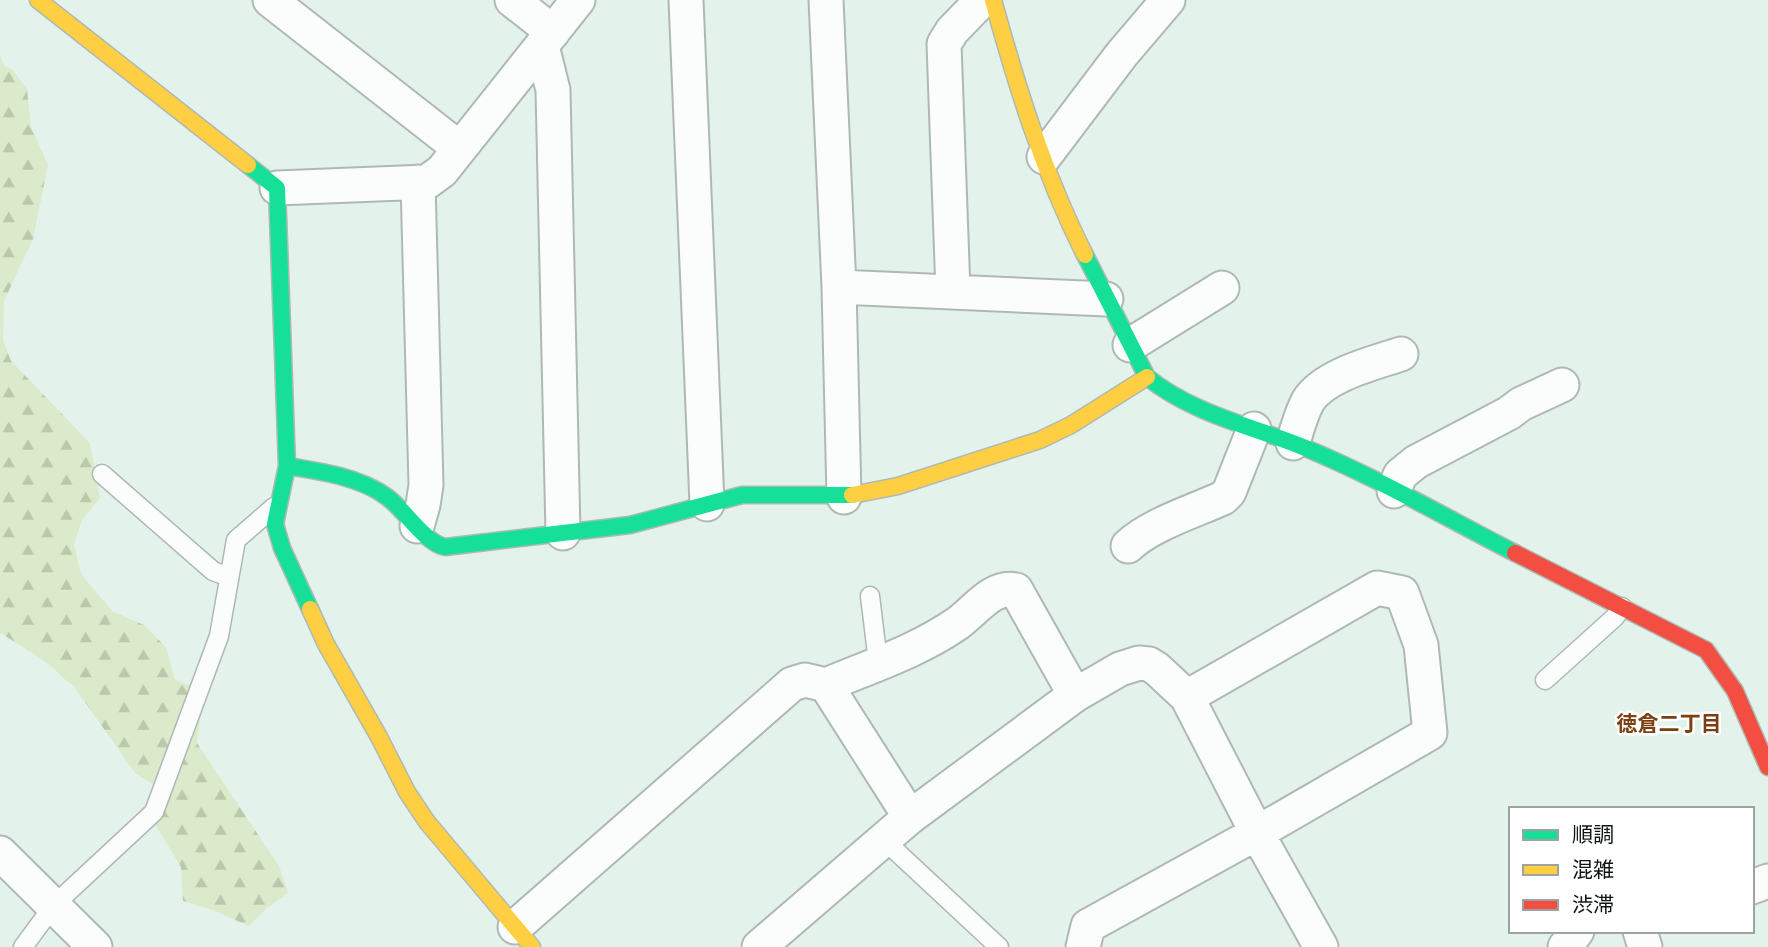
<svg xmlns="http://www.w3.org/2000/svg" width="1768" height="947" font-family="'Varela Round','Noto Sans JP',sans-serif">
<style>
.forest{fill:url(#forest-firs)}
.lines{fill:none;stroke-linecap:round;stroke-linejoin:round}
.lane-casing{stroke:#afb9b4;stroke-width:21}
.street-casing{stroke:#afb9b4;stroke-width:37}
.fast-casing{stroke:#afb9b4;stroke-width:19}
.slow-casing{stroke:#afb9b4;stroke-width:19}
.jam-casing{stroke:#afb9b4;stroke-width:19}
.lane{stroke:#fbfdfc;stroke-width:18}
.street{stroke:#fbfdfc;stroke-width:33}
.fast{stroke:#16e098;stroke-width:16}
.slow{stroke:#ffcf43;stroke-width:16}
.jam{stroke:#f24e42;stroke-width:16}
.labels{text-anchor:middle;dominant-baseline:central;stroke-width:5;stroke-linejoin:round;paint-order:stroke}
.neighbourhood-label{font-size:21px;font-weight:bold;fill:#7b3f12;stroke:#fff}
</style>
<defs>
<pattern id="forest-firs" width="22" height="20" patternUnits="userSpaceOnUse" patternTransform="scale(1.75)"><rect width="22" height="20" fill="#dbeaca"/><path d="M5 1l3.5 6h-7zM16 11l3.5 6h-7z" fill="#bbc8ac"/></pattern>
</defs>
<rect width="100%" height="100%" fill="#e4f2ec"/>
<path class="forest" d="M 0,56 L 5,67 L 11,68 L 27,89 L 31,127 L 48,165 L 33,239 L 4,301 L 3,340 L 11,361 L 90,443 L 100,498 L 82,520 L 74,545 L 81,574 L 112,611 L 144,625 L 166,647 L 175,680 L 192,686 L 202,707 L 197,743 L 279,866 L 288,893 L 266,909 L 249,926 L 212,910 L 183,901 L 181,867 L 156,826 L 153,784 L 135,773 L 73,685 C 64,680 60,674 52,667 C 36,654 18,644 0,633 Z"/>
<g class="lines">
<defs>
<path id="lane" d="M 102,474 L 213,571 L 229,577
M 870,596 L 878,662
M 1545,680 L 1615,617 L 1622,607
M 884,840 L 999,947
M 23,947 L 54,905 L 154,812 L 219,636 L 236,540 L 274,507"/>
<path id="street" d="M 270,0 L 459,148
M 512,0 L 553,32
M 686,0 L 707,504
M 826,0 L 839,287 L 844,497
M 542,46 L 553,90 L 563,533
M 1044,157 L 1122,54 L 1168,0
M 277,188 L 427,182 L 442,171 L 578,0
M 839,287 L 1106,299
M 953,292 L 944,44 L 952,31 L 982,0
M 1130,345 L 1222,288
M 1293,443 C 1297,429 1301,414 1308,401 C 1324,375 1374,363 1401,354
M 1394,491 L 1400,475 L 1416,462 L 1509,413 L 1521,404 L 1562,385
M 417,526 L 423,505 L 426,485 L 418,182
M 1128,546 C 1150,525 1194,511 1223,498 L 1229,492 L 1254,429
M 826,685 C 871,666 918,651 958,623 C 975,611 992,585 1016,590 L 1075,695
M 0,853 L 95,947
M 1752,887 L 1768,881
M 515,927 L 792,684 L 805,680 L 826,685 L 910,817
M 1640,931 L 1645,947
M 759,947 L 910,817 L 1075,695 L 1120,669 L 1139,663 L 1149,664 L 1157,669 L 1187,697 L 1257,833 L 1321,947
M 1083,947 L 1088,926 L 1257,833 L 1430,733 L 1421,645 L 1402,593 L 1377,588 L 1187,697
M 1565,947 L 1577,931"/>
<path id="fast" d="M 248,165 L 277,188 L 287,466 L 275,524 L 282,548 L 310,609
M 1085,255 L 1147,377 C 1191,413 1251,426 1303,447 C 1376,477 1445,517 1515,553
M 287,466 C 320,471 360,477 387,497 C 405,510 425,543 445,547 L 630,525 L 742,495 L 852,495"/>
<path id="slow" d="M 38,0 L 248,165
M 993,0 C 1017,87 1044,174 1085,255
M 852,495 L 898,486 L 1040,440 L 1071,425 L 1147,377
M 310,609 L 326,644 L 379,737 L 407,792 L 427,822 L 532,947"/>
<path id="jam" d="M 1515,553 L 1706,650 L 1735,691 L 1768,767"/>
</defs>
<use href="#lane" class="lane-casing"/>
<use href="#street" class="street-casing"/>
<use href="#fast" class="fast-casing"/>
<use href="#slow" class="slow-casing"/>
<use href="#jam" class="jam-casing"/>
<use href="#lane" class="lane"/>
<use href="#street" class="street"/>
<use href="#fast" class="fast"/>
<use href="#slow" class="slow"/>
<use href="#jam" class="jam"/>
</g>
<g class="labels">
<g class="neighbourhood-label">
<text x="1669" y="724">徳倉二丁目</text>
</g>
</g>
<rect x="1509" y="807" width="245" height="126" fill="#ffffff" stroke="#9ea2a0" stroke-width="2"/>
<rect x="1523" y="830" width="35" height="10" fill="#16e098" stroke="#9ea2a0" stroke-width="2"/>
<text x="1572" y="842" font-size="21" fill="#0d1612">順調</text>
<rect x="1523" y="865" width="35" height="10" fill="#ffcf43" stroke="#9ea2a0" stroke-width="2"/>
<text x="1572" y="877" font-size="21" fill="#0d1612">混雑</text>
<rect x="1523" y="900" width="35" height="10" fill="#f24e42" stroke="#9ea2a0" stroke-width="2"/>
<text x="1572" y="912" font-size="21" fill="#0d1612">渋滞</text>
</svg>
